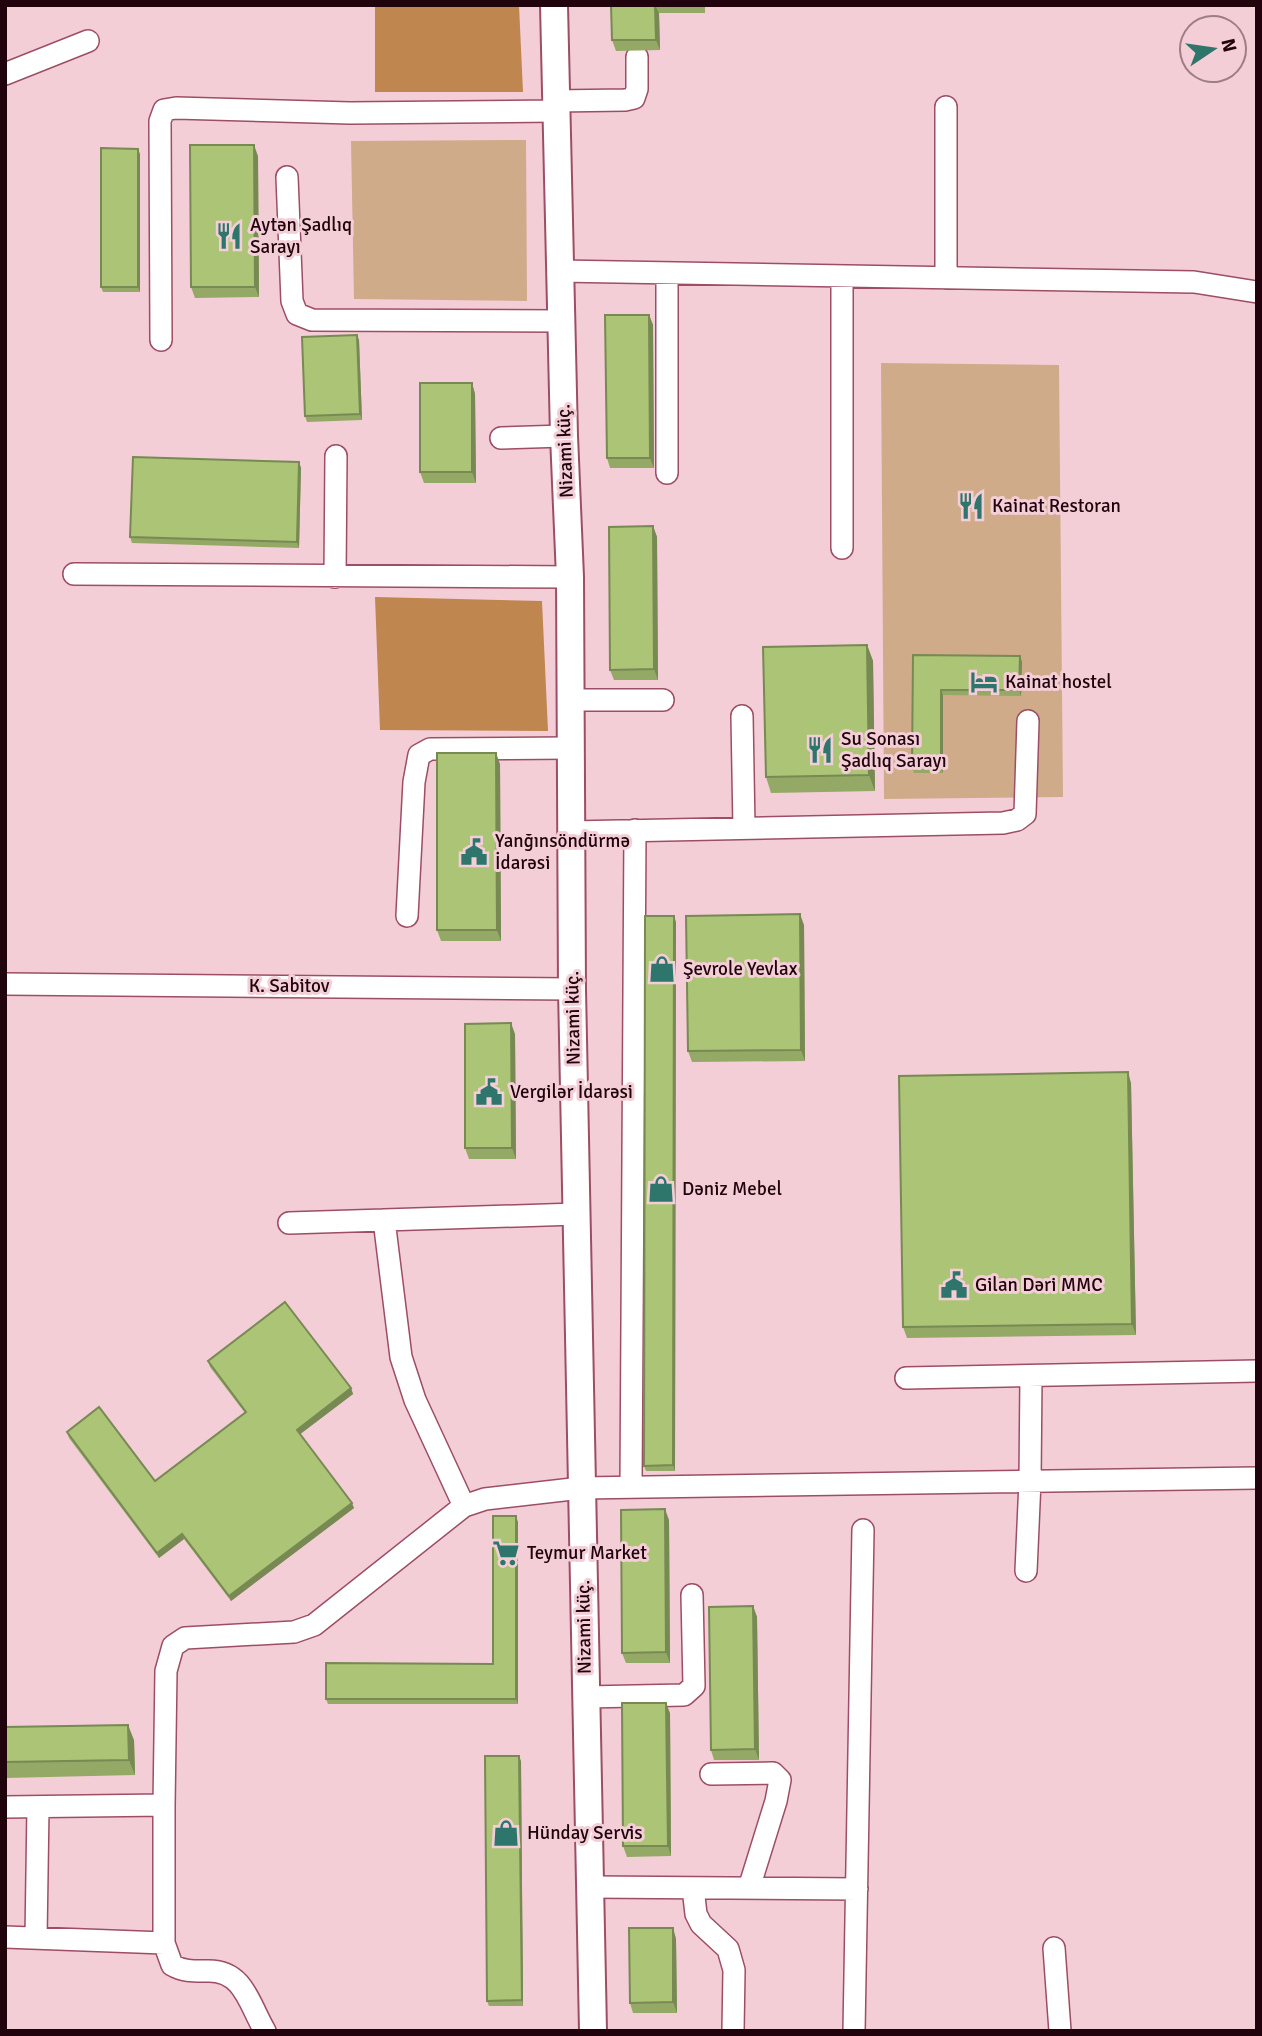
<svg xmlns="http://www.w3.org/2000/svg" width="1262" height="2036" font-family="Signika,sans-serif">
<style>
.green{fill:#cfab8a}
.forest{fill:#bf8650}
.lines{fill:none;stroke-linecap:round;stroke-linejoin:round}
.minor-casing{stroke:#9d4e64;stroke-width:24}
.major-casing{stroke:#9d4e64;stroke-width:30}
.minor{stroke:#fff;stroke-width:21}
.major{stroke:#fff;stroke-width:26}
.wall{fill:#93a965}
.shaded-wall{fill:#788953}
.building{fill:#abc476;stroke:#788953;stroke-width:2}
.labels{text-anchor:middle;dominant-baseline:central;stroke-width:6;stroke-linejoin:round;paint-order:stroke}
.poi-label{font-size:19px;fill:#20030c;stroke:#f3ced6;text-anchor:start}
.street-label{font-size:19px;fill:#20030c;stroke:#f3ced6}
</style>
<rect width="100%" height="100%" fill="#f3ced6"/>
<path class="green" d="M 526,140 L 527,301 L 354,299 L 351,141 Z
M 881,363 L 1059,365 L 1063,797 L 884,799 Z"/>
<path class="forest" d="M 375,5 L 519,5 L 523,92 L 375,92 Z
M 375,597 L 542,601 L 548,731 L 380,730 Z"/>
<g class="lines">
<defs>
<path id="minor" d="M 5,74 L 88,41
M 555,101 L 625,100 L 634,98 L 637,89 L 637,57
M 287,177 L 292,301 L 297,314 L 312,320 L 561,321
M 559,271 L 1194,282 L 1257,292
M 667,273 L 667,473
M 842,276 L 842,548
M 946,278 L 946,107
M 161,340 L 160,121 L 164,110 L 176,108 L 350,113 L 556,111
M 501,438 L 564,436
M 74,574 L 570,577
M 335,577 L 336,456
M 571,700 L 663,700
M 742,716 L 744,828
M 571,832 L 1003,823 L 1017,820 L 1025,814 L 1028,721
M 407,916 L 414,782 L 419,755 L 430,749 L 571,748
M 5,984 L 572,989
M 384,1220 L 401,1357 L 415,1400 L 464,1506
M 289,1223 L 576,1214
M 906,1378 L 1257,1371
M 631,1487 L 635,830
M 1026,1571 L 1030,1481 L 1031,1376
M 586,1697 L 684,1695 L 694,1686 L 692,1595
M 711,1774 L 773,1773 L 780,1780 L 776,1801 L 749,1888
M 164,1805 L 164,1943 L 172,1965 C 184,1972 195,1971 209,1971 C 244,1971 249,2004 265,2031
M 5,1807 L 164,1805 L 166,1671 L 173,1646 L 185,1638 L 294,1632 L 314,1625 L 464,1506 L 485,1499 L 581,1488 L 1257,1478
M 590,1887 L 857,1889
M 693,1888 L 696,1914 L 701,1924 L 728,1949 L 734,1970 L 733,2031
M 5,1937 L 164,1943
M 36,1938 L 38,1807
M 1054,1948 L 1060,2031
M 854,2031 L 863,1530"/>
<path id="major" d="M 554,5 L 564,436 L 570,577 L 572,989 L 593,2031"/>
</defs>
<use href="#minor" class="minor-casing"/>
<use href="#major" class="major-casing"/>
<use href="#minor" class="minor"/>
<use href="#major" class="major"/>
</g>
<path class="wall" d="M 611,5 L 705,5 L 705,13 L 659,13 L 660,50 L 616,51 L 612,40 Z
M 140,154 L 140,292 L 103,292 L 101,287 Z
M 258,156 L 259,297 L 195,298 L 191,287 Z
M 649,315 L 653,325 L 654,468 L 610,468 L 607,458 Z
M 359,340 L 362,420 L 307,422 L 305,416 Z
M 472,383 L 475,394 L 476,483 L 424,483 L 420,472 Z
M 299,462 L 301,468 L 299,548 L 132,543 L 130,537 Z
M 653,526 L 657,537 L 658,680 L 614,680 L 610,670 Z
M 867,645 L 873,661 L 875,791 L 771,793 L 766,777 Z
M 913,655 L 1020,656 L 1022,662 L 1021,696 L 943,695 L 943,773 L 914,773 L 912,767 Z
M 500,764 L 501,941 L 441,941 L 437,930 Z
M 676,922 L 675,1471 L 646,1471 L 644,1466 Z
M 804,925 L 805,1061 L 692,1062 L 688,1051 Z
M 515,1034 L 516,1159 L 469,1159 L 465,1148 Z
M 1131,1083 L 1136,1335 L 907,1338 L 903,1327 Z
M 208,1361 L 351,1388 L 353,1394 L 300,1434 L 354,1508 L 231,1601 L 184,1539 L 159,1558 L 69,1438 L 67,1432 L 155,1481 L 245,1413 L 210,1367 Z
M 669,1520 L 670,1663 L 626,1663 L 622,1653 Z
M 518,1522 L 518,1704 L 328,1704 L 326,1699 L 493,1664 Z
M 753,1606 L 757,1617 L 759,1760 L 714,1760 L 711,1750 Z
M 670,1713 L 671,1856 L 627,1857 L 623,1846 Z
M 5,1727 L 134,1740 L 135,1775 L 5,1778 Z
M 521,1761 L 523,2006 L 489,2006 L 487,2001 Z
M 673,1928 L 676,1939 L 677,2013 L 633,2013 L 630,2003 Z"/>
<path class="shaded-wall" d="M 655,5 L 659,13 L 660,50 L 656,40 Z
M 254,145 L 258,156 L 259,297 L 255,287 Z
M 138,149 L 140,154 L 140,292 L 138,287 Z
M 649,315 L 653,325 L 654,468 L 650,458 Z
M 357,335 L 359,340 L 362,420 L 360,414 Z
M 472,383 L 475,394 L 476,483 L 472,472 Z
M 299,462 L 301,468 L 299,548 L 297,542 Z
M 653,526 L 657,537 L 658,680 L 654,669 Z
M 867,645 L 873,661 L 875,791 L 869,775 Z
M 1020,656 L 1022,662 L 1021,696 L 1019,690 Z
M 941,690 L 943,695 L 943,773 L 941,768 Z
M 496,753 L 500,764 L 501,941 L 497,930 Z
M 800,914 L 804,925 L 805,1061 L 801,1050 Z
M 674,916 L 676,922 L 675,1471 L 673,1465 Z
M 511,1023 L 515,1034 L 516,1159 L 512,1148 Z
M 1128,1072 L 1131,1083 L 1136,1335 L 1132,1324 Z
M 351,1388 L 353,1394 L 299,1435 L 297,1430 Z
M 352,1503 L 354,1508 L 231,1601 L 229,1596 Z
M 665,1509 L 669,1520 L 670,1663 L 666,1652 Z
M 516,1516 L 518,1522 L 518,1704 L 516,1699 Z
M 182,1534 L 184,1539 L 159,1558 L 157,1553 Z
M 753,1606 L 757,1617 L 759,1760 L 755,1749 Z
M 666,1703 L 670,1713 L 671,1856 L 668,1846 Z
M 128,1725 L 134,1740 L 135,1775 L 129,1760 Z
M 519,1756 L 521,1761 L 523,2006 L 522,2000 Z
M 673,1928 L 676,1939 L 677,2013 L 673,2002 Z"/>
<path class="building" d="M 611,5 L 655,5 L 656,40 L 612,40 Z
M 190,145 L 254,145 L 255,287 L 191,287 Z
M 101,148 L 138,149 L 138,287 L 101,287 Z
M 605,315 L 649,315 L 650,458 L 607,458 Z
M 357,335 L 360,414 L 305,416 L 302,337 Z
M 420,383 L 472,383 L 472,472 L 420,472 Z
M 133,457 L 299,462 L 297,542 L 130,537 Z
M 653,526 L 654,669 L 610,670 L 609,527 Z
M 867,645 L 869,775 L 766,777 L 763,647 Z
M 913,655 L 1020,656 L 1019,690 L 941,690 L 941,768 L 912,767 Z
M 437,753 L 496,753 L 497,930 L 437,930 Z
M 800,914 L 801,1050 L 688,1051 L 686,916 Z
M 645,916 L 674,916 L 673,1465 L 644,1466 Z
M 511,1023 L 512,1148 L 465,1148 L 465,1024 Z
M 1128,1072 L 1132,1324 L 903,1327 L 899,1076 Z
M 285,1302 L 351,1388 L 297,1430 L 352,1503 L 229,1596 L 182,1534 L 157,1553 L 67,1432 L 99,1407 L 155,1481 L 246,1412 L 208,1361 Z
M 665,1509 L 666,1652 L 622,1653 L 621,1510 Z
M 493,1516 L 516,1516 L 516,1699 L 326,1699 L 326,1663 L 493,1664 Z
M 753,1606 L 755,1749 L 711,1750 L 709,1607 Z
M 622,1703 L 666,1703 L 668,1846 L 623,1846 Z
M 128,1725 L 129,1760 L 5,1762 L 5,1727 Z
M 485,1756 L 519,1756 L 522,2000 L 487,2001 Z
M 629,1928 L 673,1928 L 673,2002 L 630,2003 Z"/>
<defs>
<symbol id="restaurant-bare" viewBox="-9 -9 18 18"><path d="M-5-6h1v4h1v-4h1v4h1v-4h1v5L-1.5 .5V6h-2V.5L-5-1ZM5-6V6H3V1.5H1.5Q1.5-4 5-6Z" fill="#2e756b" stroke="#f3ced6" stroke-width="2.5" paint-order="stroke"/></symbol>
<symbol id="hotel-bare" viewBox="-9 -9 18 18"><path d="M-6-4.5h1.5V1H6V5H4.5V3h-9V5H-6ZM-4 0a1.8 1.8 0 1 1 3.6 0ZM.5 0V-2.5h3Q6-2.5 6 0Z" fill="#2e756b" stroke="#f3ced6" stroke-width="2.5" paint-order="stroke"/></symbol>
<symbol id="civic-bare" viewBox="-9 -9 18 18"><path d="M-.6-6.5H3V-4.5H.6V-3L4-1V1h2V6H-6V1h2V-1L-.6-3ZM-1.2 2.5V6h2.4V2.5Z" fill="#2e756b" stroke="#f3ced6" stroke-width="2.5" paint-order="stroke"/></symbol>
<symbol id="shop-bare" viewBox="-9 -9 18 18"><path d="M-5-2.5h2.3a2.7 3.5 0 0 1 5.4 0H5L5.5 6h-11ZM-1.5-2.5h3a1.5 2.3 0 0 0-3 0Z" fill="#2e756b" stroke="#f3ced6" stroke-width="2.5" paint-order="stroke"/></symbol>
<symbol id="supermarket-bare" viewBox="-9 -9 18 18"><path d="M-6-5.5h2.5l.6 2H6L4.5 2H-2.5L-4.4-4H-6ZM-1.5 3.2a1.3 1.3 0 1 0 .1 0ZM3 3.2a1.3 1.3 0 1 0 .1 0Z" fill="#2e756b" stroke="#f3ced6" stroke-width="2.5" paint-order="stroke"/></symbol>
</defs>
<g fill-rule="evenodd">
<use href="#restaurant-bare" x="210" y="217" width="38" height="38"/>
<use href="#restaurant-bare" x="952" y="487" width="38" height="38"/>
<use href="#hotel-bare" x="965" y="663" width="38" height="38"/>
<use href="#restaurant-bare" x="801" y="731" width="38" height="38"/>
<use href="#civic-bare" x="455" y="833" width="38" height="38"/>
<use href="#shop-bare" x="643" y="950" width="38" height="38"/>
<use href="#civic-bare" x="470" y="1073" width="38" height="38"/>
<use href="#shop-bare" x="642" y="1170" width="38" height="38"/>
<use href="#civic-bare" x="935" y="1266" width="38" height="38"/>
<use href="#supermarket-bare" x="487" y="1534" width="38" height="38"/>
<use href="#shop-bare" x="487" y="1814" width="38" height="38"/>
</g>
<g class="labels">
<g class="poi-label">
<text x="250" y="225">Aytən Şadlıq<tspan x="250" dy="22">Sarayı</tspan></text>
<text x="992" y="506">Kainat Restoran</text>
<text x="1005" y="682">Kainat hostel</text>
<text x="841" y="739">Su Sonası<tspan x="841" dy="22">Şadlıq Sarayı</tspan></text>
<text x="495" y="841">Yanğınsöndürmə<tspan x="495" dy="22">İdarəsi</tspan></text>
<text x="683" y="969">Şevrole Yevlax</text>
<text x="510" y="1092">Vergilər İdarəsi</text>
<text x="682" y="1189">Dəniz Mebel</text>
<text x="975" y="1285">Gilan Dəri MMC</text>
<text x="527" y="1553">Teymur Market</text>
<text x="527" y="1833">Hünday Servis</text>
</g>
<g class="street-label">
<text transform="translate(565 451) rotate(-92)">Nizami küç.</text>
<text x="289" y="986">K. Sabitov</text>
<text transform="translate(573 1018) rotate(-91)">Nizami küç.</text>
<text transform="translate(584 1627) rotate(-91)">Nizami küç.</text>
</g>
</g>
<rect width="1262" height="2036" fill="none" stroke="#20030c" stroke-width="14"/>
<g transform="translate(1213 49) rotate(77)"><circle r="33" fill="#f3ced6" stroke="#9f7d85" stroke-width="2"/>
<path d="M0-5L12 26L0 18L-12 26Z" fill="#2e756b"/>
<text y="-10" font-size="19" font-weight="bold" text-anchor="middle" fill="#20030c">N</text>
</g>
</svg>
